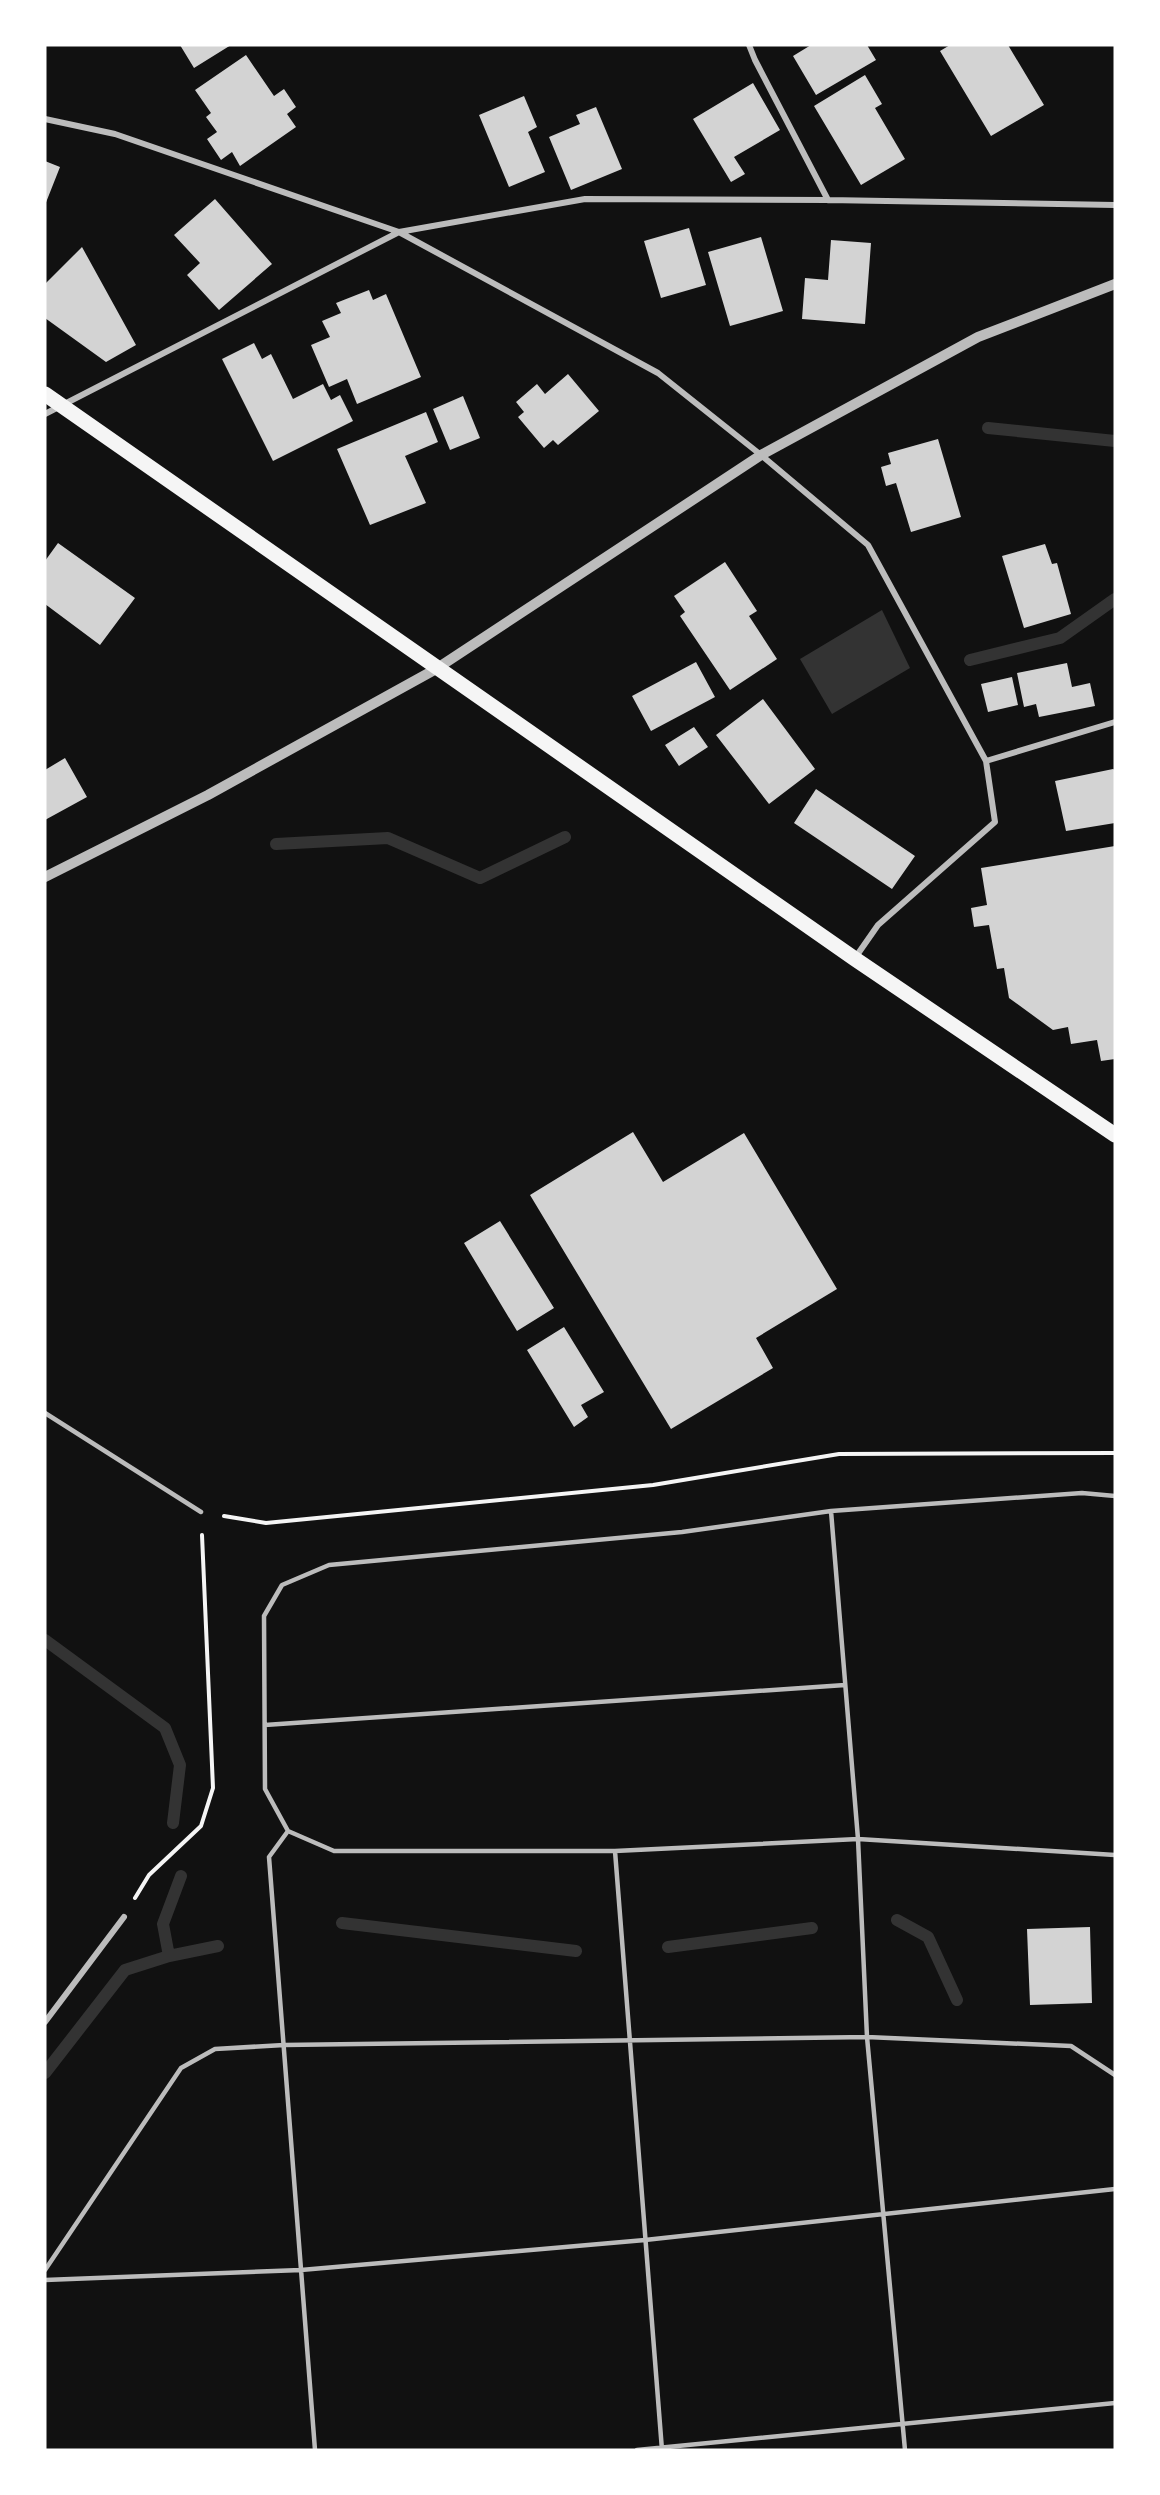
<svg xmlns="http://www.w3.org/2000/svg" width="1160" height="2495" font-family="'Source Sans 3',sans-serif">
  <style>
    .water { fill: #333 }
    .lines { fill: none; stroke-linecap: round; stroke-linejoin: round }
    .stream { stroke: #333; stroke-width: 12 }
    .building { fill: #d3d3d3 }
    .path { stroke: #f5f5f5; stroke-width: 4 }
    .service { stroke: #bcbcbc; stroke-width: 4.5 }
    .minor { stroke: #bcbcbc; stroke-width: 6 }
    .tertiary { stroke: #bcbcbc; stroke-width: 10 }
    .primary { stroke: #f5f5f5; stroke-width: 15 }
  </style>
  <rect width="100%" height="100%" fill="#111"/>
  <!-- water -->
  <path class="water" d="M882,610L910,668L832,714L800,659Z"/>
  <g class="lines">
    <!-- stream -->
    <path class="stream" d="M988,428L1115,441
      M970,660L1060,638L1115,599
      M276,844L388,838L480,878L565,837
      M45,1640L165,1728L180,1765L173,1823
      M897,1920L928,1937L957,2000
      M342,1923L576,1951
      M668,1947L812,1928
      M169,1956L163,1924L181,1876
      M45,2073L125,1970L169,1956L218,1946"/>
  </g>
  <!-- building -->
  <path class="building" d="M180,45H231L194,68Z
    M811,45H867L876,60L816,95L793,56Z
    M950,45H1008L1044,105L991,136L940,51Z
    M246,55L274,96L284,89L296,107L287,114L296,127L240,166L232,152L221,160L207,139L217,132L206,117L211,113L195,90Z
    M865,75L882,104L875,108L905,159L861,185L814,106Z
    M753,83L780,130L734,157L745,174L731,182L693,119Z
    M524,96L537,127L528,132L545,172L509,187L479,115Z
    M596,107L622,169L571,190L549,137L580,124L576,115Z
    M45,161L60,167L45,205Z
    M215,199L272,264L219,310L187,275L200,263L174,235Z
    M689,228L706,285L661,298L644,241Z
    M761,237L783,311L730,326L708,252Z
    M831,240L871,243L865,324L802,319L805,278L828,280Z
    M82,247L136,345L106,362L45,318V284Z
    M369,290L373,300L386,294L421,377L357,404L347,379L329,387L311,345L330,337L322,321L341,313L336,303Z
    M254,343L262,359L271,354L293,399L323,384L331,400L340,395L353,421L273,461L222,359Z
    M568,374L599,411L558,445L553,440L544,448L518,417L524,412L516,402L537,384L545,394Z
    M463,396L480,438L450,450L433,409Z
    M426,412L438,442L405,456L426,503L370,525L337,449Z
    M938,439L961,517L911,532L896,483L886,486L881,467L891,464L888,453Z
    M58,543L135,598L100,645L45,604V561Z
    M1045,544L1052,564L1057,563L1071,614L1024,628L1002,556Z
    M725,562L757,611L749,616L777,659L730,690L680,616L685,612L674,596Z
    M696,662L715,697L651,731L632,696Z
    M1067,663L1072,687L1090,683L1095,706L1039,717L1036,704L1024,707L1017,673Z
    M1012,677L1018,705L988,712L981,684Z
    M763,699L815,769L769,804L716,735Z
    M694,727L708,747L679,766L665,745Z
    M65,758L87,797L45,820V770Z
    M1113,769L1115,770V823L1066,831L1055,781Z
    M816,789L915,856L892,889L794,823Z
    M1115,846V1059L1101,1061L1097,1040L1071,1044L1068,1027L1053,1030L1009,998L1004,968L997,969L989,925L974,927L971,908L987,905L981,868Z
    M633,1132L663,1182L744,1133L837,1289L756,1338L773,1368L671,1429L530,1195Z
    M500,1221L554,1308L517,1331L464,1243Z
    M564,1327L604,1392L581,1405L588,1417L574,1427L527,1350Z
    M1090,1927L1092,2003L1030,2005L1027,1929Z"/>
  <g class="lines">
    <!-- path -->
    <path class="path" d="M224,1516L266,1523L653,1485L839,1454L1115,1453
      M135,1898L149,1875L201,1826L213,1788L202,1535"/>
    <!-- service -->
    <path class="service" d="M45,1413L201,1512
      M1115,1496L1082,1493L831,1511L682,1532L329,1565L282,1585L264,1616L265,1789L288,1831L334,1851H615L858,1839L1115,1855
      M831,1511L858,1839L867,2037L905,2450
      M265,1725L845,1685
      M288,1831L269,1857L315,2450
      M615,1851L662,2450
      M45,2270L181,2068L215,2049L284,2045L867,2037L1071,2046L1115,2075
      M45,2280L301,2270L645,2240L1115,2189
      M637,2450L1115,2403"/>
    <!-- minor -->
    <path class="minor" d="M749,45L755,60L828,200
      M45,119L115,134L399,232L658,373L761,455L868,545L986,761L1115,722
      M45,414L399,232L585,199L828,200L1115,205
      M855,958L878,925L995,822L986,761
      M45,2022L124,1917"/>
    <!-- tertiary -->
    <path class="tertiary" d="M45,877L208,795L436,669L761,455L978,337L1115,284"/>
    <!-- primary -->
    <path class="primary" d="M45,394L855,959L1115,1135"/>
  </g>
  <!-- border -->
  <rect width="1160" height="2495" fill="none" stroke="#ffffff" stroke-width="93"/>
</svg>
